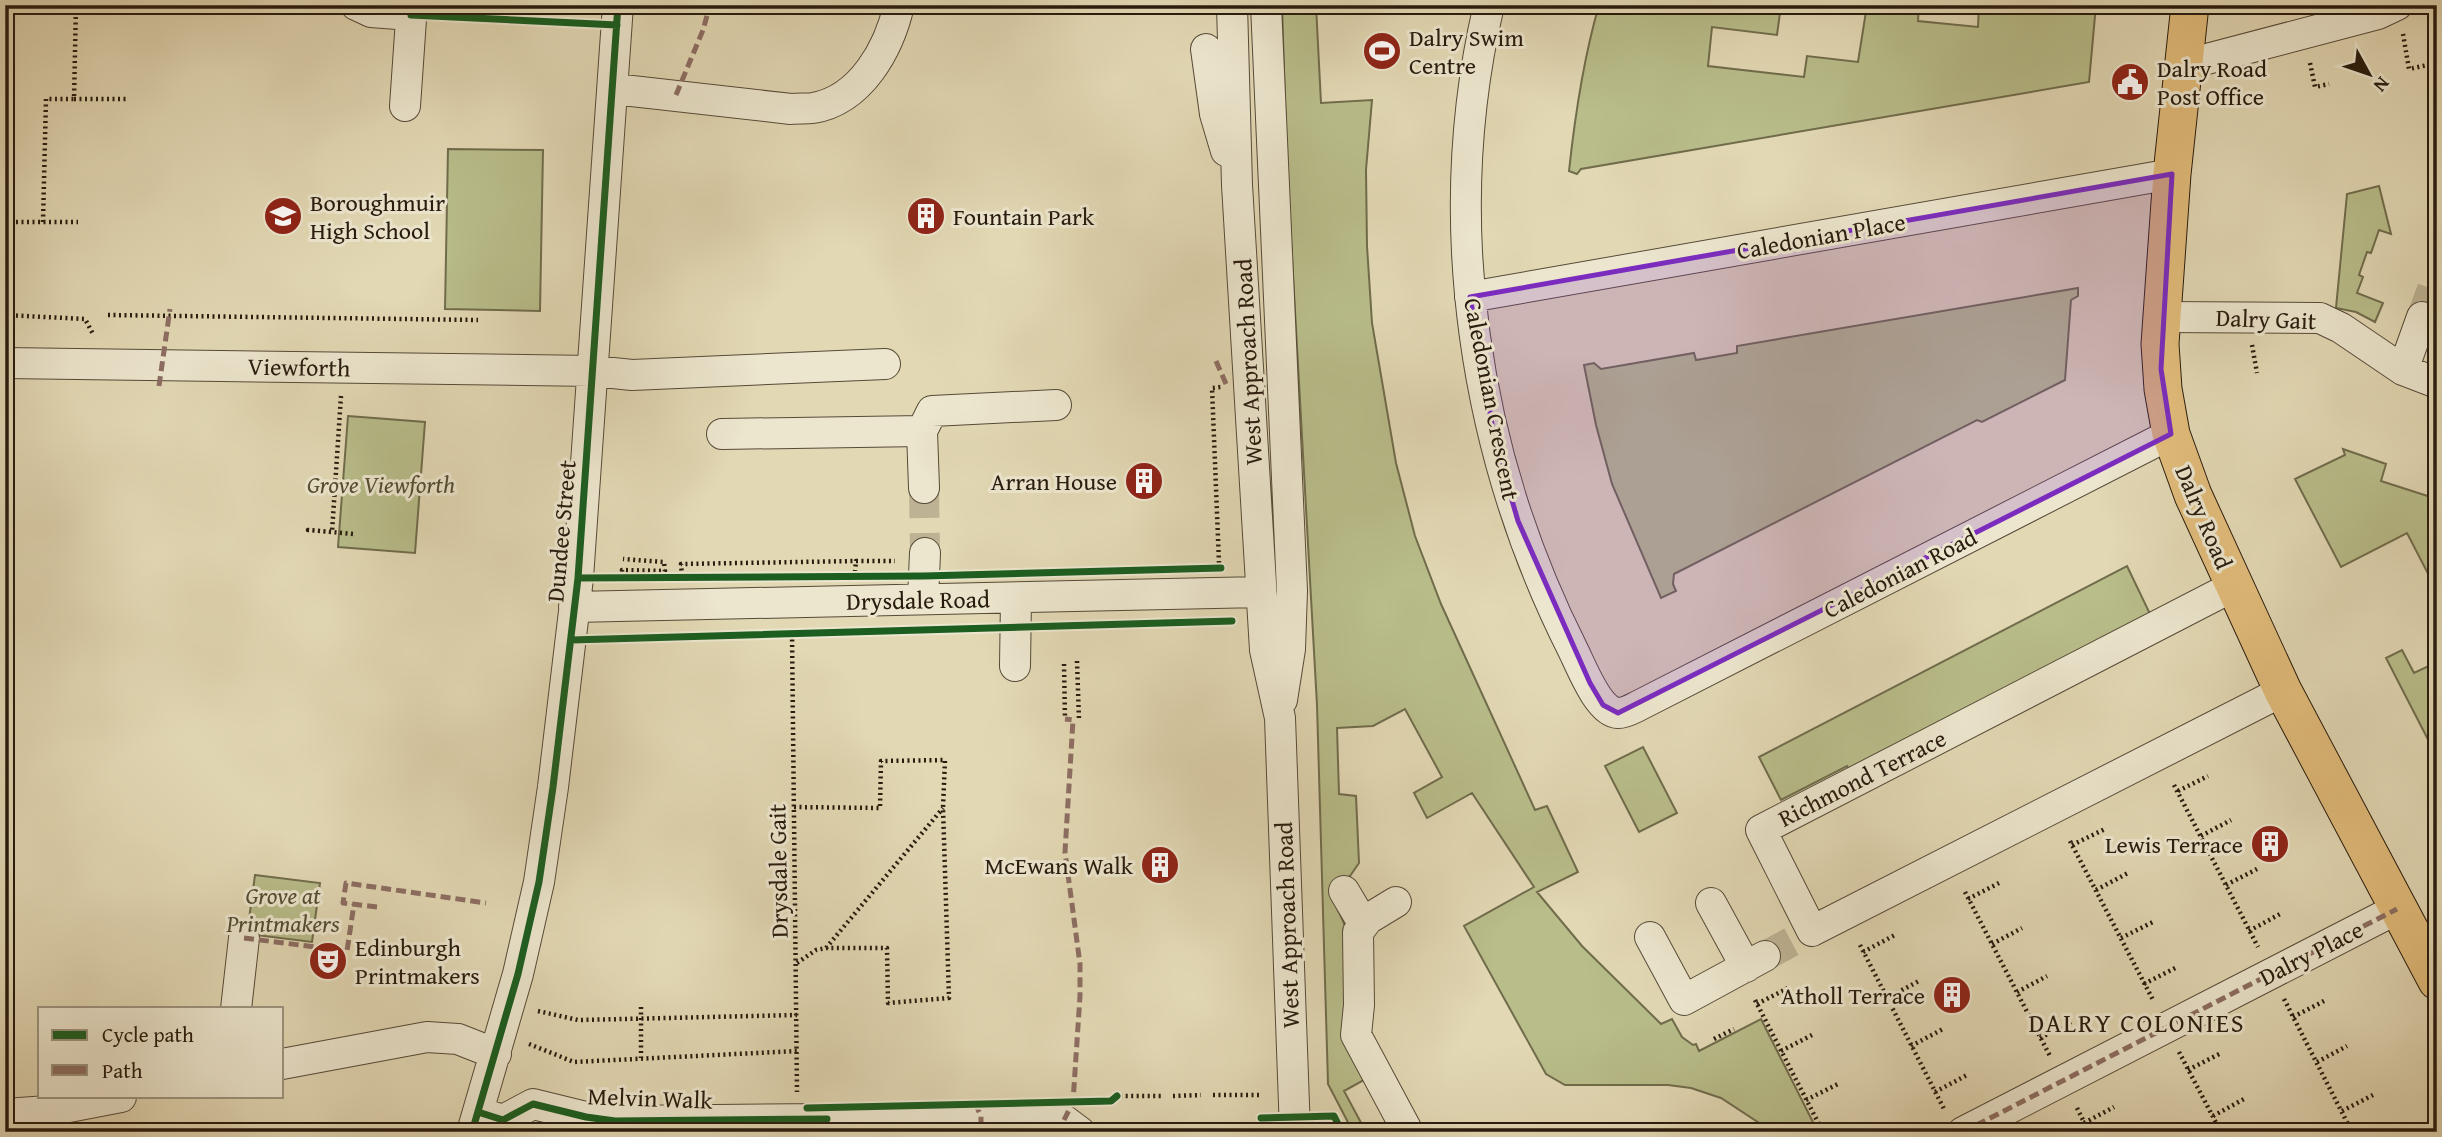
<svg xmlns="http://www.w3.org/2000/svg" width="2442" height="1137" font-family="'Gentium Book Plus',serif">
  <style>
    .green { fill: #b8bd8a; stroke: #706c4c; stroke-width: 2 }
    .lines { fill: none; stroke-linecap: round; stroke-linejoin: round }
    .minor-tunnel { stroke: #bdb293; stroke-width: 30; stroke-dasharray: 30 15; stroke-linecap: butt }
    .minor-casing { stroke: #564a38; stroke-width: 32 }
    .major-casing { stroke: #281b0e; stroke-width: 39 }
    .path { stroke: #281b0e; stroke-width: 4.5; stroke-dasharray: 2 3.5; stroke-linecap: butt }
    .minor { stroke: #ece6ce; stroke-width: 30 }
    .major { stroke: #e1bc7a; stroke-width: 37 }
    .quiet { stroke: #8d6e63; stroke-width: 5; stroke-dasharray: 10 5; stroke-linecap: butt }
    .cycleway-casing { stroke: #ece6ce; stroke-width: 11 }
    .cycleway { stroke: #1b5e20; stroke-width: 7 }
    .marked { fill: #7b2cbf; fill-opacity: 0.2; stroke: #7b2cbf; stroke-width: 5; stroke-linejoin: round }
    .labels { text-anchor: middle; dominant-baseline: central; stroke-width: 6; stroke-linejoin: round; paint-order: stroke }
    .poi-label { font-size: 24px; fill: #281b0e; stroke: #ece6ce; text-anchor: start }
    .street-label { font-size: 24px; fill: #281b0e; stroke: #ece6ce }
    .park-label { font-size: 24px; font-style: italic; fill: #534c33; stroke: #ece6ce }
    .neighbourhood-label { font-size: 26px; letter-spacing: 2px; fill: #281b0e; stroke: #ece6ce }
  </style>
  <rect width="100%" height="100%" fill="#e2d8b4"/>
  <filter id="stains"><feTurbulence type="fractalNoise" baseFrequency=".00286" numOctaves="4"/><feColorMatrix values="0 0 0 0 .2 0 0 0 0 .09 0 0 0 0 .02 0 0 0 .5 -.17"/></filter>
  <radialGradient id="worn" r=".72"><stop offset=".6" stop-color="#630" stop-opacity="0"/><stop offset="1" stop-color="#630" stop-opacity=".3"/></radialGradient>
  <!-- green -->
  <path class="green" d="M1282,5H1316L1321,103L1372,100L1366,170L1367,246L1372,323L1396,463L1415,536L1441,604L1535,810L1547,806L1578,872L1537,892L1582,946L1661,1024L1672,1019L1682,1037L1693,1045L1696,1044L1699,1051L1761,1019L1818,1132H1807L1795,1124L1788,1132H1773L1721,1098L1691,1088L1668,1085H1565L1546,1074L1464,926L1534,887L1472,793L1427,818L1414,793L1442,777L1405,709L1373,726L1337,728L1339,794L1356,796L1359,863L1350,876L1331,887C1332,905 1343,915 1347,933C1356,980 1358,1032 1364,1080L1344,1091L1366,1132H1353L1328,1084L1317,705L1287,168Z
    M1599,5H1781L1777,35L1712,27L1708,66L1804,77L1807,56L1858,62L1867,5H1919L1918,21L1978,27L1979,5H2096L2089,82L1581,169L1577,174L1569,171C1575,115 1583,60 1599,5Z
    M448,149L543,150L540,311L445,309Z
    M2379,186L2391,234L2379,230L2371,253L2367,252L2359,275L2363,277L2357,293L2383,303L2375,322L2356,312L2336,308L2347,194Z
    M2078,288V296L2071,300L2065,380L1982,422L1977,420L1674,574L1673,584L1676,591L1661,598L1612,484L1596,425L1584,365L1594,363L1601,369L1694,353L1696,360L1737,353V346Z
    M348,416L425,422L415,553L338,547Z
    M2343,449L2386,464L2381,481L2437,499V591L2407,533L2341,567L2295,479L2345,455Z
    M2127,566L2151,616L1850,771L1847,766L1781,800L1759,757Z
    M2402,650L2414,673L2437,662V757L2386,658Z
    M1643,747L1677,813L1639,832L1605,766Z
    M255,875L320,883L312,942L247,934Z"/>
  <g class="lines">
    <!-- minor-tunnel -->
    <path class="minor-tunnel" d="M2422,317L2437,275
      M924,488L925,553
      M1765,956L1806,934"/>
    <defs>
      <path id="minor" d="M356,5L371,12L411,15
        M1232,5L1237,185L1265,650L1280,718L1295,1132
        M1266,5L1292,591L1290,649L1282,700
        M1489,5C1438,221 1474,454 1573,650C1581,666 1599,713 1618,713C1625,713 1632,709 1638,706L2171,434
        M1206,49L1215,114L1226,151
        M2184,65L2378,14L2397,5
        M614,89L791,109C798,108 806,109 813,108C861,100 889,49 899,5
        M405,106L412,5
        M1470,297L2172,174
        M2162,317L2320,318L2341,328L2403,370L2437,383
        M5,363L594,371L632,375L885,364
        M2403,370L2422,317
        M722,434L922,431
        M924,488L922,431L932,411L1056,405
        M2234,586L1761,830L1812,931L2283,691
        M923,599L925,553
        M574,607L1261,592
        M1015,666L1016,598
        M1344,891L1363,923
        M1396,902L1368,919L1358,932L1359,1005L1356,1035L1408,1132
        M1711,903L1746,967
        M1650,937L1684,1000L1765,956
        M236,1009L244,938
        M282,1064L427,1037L458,1039L496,1054
        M478,1112L503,1120L533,1104L586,1117L615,1121L827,1119
        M5,1114L48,1111L121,1097
        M811,1128L827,1119L1042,1115L1064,1120L1080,1132
        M472,1132L518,974L539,882L553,787L578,578L618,5
        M1963,1132L2397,909"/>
      <path id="major" d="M2190,5L2172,174L2160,344L2163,389L2171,434L2193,495L2283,691L2437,981"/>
    </defs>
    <!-- minor casing -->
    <use href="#minor" class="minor-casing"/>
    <!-- major casing -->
    <use href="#major" class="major-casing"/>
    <!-- path -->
    <path class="path" d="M440,17L588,24
      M2403,34L2409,69L2437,63
      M2310,63L2315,87L2329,84
      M74,99H127
      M5,222H78
      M43,222L46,99H74L76,5
      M5,315L85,319L93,334
      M108,315L478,320
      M2252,345L2257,373
      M341,396L332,532L308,530L353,534
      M1219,563L1212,388L1221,387
      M855,572L856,561H895
      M682,576L681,564L856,561
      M622,577V570L665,571L664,562L623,559
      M792,634L797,1092
      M1077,661L1079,720
      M1064,664L1065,719
      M2174,785L2258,947
      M2178,791L2208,776
      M794,807L880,808L881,761L945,760L943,808L949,998L888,1003L887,948H826L816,950L797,963
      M2201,836L2231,820
      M2070,841L2153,1000
      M2072,845L2105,829
      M2226,885L2257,869
      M2096,890L2128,873
      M1965,892L2050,1056
      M1968,899L1999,883
      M2249,931L2280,914
      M2121,938L2153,922
      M1992,944L2022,928
      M1860,945L1944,1109
      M826,948L943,808
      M1863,952L1895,935
      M2144,984L2177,967
      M2017,992L2047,976
      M1887,998L1919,981
      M2284,999L2352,1132
      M1755,1000L1823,1132
      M1757,1004L1788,988
      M641,1007V1058
      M538,1011L578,1020L797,1015
      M2293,1017L2324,1001
      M2040,1038L2071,1022
      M1714,1039L1734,1029
      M529,1044L574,1062L797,1051
      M1911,1046L1943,1029
      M1781,1051L1812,1035
      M2179,1052L2221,1132
      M2317,1062L2347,1046
      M2188,1070L2221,1053
      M1935,1092L1967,1075
      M1213,1095H1261
      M1173,1096L1201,1095
      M1806,1100L1838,1084
      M1111,1101L1117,1096H1162
      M2077,1108L2089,1132
      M2342,1111L2373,1095
      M1334,1116V1132
      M2213,1116L2244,1099
      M2084,1123L2114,1107
      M1857,1132L1861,1129"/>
    <!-- minor -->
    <use href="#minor" class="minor"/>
    <!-- major -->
    <use href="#major" class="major"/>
    <!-- quiet -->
    <path class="quiet" d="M676,95L703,30L710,5
      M1216,361L1227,386
      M159,386L170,309
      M377,907L343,903L346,883L486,903
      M244,938L347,951L354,904
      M975,1103L981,1116V1132
      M1064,1120L1073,1102L1080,996V964L1065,852L1073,720L1065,719
      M1963,1132L2397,909"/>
    <defs>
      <path id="cycleway" d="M411,15L617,25
        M578,578L924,576L1221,568
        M571,640L1232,621
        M807,1108L1111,1101L1117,1096
        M478,1112L503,1120L533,1104L586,1117L615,1121L827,1119
        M1261,1118L1334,1116L1342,1132
        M472,1132L518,974L539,882L553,787L578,578L618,5"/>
    </defs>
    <!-- cycleway casing -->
    <use href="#cycleway" class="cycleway-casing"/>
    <!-- cycleway -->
    <use href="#cycleway" class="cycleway"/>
  </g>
  <!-- marked area -->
  <path class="marked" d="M2172,174L2161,369L2171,434L1618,713L1603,705L1590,683L1518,521L1495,442L1470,297Z"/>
  <!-- icons -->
  <defs>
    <symbol id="stadium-disc" viewBox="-11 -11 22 22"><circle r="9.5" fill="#8f2418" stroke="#ece6ce"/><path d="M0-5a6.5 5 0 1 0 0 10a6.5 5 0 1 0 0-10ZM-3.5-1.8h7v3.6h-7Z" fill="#fff"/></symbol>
    <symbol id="civic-disc" viewBox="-11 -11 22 22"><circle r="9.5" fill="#8f2418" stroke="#ece6ce"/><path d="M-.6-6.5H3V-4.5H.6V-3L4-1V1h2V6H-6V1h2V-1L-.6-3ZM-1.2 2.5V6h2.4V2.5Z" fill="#fff"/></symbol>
    <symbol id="school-disc" viewBox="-11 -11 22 22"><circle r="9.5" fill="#8f2418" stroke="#ece6ce"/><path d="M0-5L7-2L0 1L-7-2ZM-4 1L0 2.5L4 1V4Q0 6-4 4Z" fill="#fff"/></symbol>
    <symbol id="building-disc" viewBox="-11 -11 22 22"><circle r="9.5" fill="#8f2418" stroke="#ece6ce"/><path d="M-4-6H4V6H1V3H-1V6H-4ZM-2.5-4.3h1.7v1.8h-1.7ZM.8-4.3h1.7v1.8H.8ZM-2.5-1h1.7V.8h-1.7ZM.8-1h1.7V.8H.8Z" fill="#fff"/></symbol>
    <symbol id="theatre-disc" viewBox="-11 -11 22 22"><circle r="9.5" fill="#8f2418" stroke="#ece6ce"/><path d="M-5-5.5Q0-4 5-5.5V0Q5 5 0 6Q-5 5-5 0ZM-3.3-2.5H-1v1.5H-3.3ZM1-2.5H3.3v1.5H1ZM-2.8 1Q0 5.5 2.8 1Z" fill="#fff"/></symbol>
  </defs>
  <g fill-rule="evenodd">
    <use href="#stadium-disc" x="1360" y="29" width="44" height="44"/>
    <use href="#civic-disc" x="2108" y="60" width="44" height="44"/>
    <use href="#school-disc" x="261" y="194" width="44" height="44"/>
    <use href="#building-disc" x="904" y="194" width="44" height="44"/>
    <use href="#building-disc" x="1122" y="459" width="44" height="44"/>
    <use href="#building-disc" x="2248" y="822" width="44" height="44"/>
    <use href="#building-disc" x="1138" y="843" width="44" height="44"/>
    <use href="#theatre-disc" x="306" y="939" width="44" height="44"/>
    <use href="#building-disc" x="1930" y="973" width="44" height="44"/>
  </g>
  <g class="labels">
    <!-- poi labels -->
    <g class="poi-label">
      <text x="1409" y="37">Dalry Swim<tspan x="1409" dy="28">Centre</tspan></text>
      <text x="2157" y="68">Dalry Road<tspan x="2157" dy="28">Post Office</tspan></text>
      <text x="310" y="202">Boroughmuir<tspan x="310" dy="28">High School</tspan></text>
      <text x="953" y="216">Fountain Park</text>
      <text x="1117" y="481" text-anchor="end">Arran House</text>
      <text x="2243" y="844" text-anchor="end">Lewis Terrace</text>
      <text x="1133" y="865" text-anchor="end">McEwans Walk</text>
      <text x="355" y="947">Edinburgh<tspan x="355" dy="28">Printmakers</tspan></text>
      <text x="1925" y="995" text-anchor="end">Atholl Terrace</text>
    </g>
    <!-- street labels -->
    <g class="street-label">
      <text transform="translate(1821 236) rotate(-10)">Caledonian Place</text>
      <text transform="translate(2266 319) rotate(2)">Dalry Gait</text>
      <text transform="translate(1248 362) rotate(-93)">West Approach Road</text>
      <text transform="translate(299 367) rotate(1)">Viewforth</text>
      <text transform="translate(1492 399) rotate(79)">Caledonian Crescent</text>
      <text transform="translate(2204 517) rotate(67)">Dalry Road</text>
      <text transform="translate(561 531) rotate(-85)">Dundee Street</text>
      <text transform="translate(1900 573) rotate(-27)">Caledonian Road</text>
      <text transform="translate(918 600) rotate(-1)">Drysdale Road</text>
      <text transform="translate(1862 778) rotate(-27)">Richmond Terrace</text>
      <text transform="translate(778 871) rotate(-91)">Drysdale Gait</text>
      <text transform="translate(1287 925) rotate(-92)">West Approach Road</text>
      <text transform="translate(2311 953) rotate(-27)">Dalry Place</text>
      <text transform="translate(650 1098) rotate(2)">Melvin Walk</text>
    </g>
    <!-- park labels -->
    <g class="park-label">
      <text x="381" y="484">Grove Viewforth</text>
      <text x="283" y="895">Grove at<tspan x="283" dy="28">Printmakers</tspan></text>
    </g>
    <!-- neighbourhood labels -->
    <g class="neighbourhood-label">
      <text x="2137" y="1022">DALRY COLONIES</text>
    </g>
  </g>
  <!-- margin -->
  <rect width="2442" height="1137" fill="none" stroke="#e2d8b4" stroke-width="28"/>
  <rect x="7" y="7" width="2428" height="1123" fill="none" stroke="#281b0e" stroke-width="3.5"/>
  <rect x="14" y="14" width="2414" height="1109" fill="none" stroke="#281b0e" stroke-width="2"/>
  <!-- legend -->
  <rect x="38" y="1007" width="245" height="91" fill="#ece6ce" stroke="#9e9581" stroke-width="2"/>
  <rect x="52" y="1030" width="35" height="10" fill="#1b5e20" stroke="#9e9581" stroke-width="2"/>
  <text x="102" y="1042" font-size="21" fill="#281b0e">Cycle path</text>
  <rect x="52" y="1065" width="35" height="10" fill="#8d6e63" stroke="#9e9581" stroke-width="2"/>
  <text x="102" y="1078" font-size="21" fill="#281b0e">Path</text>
  <!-- north arrow -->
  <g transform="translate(2369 74) rotate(130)" stroke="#ece6ce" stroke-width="5" paint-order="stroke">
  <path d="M0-5L12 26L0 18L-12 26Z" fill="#281b0e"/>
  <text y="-10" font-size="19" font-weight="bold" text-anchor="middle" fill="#281b0e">N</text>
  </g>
  <rect width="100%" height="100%" filter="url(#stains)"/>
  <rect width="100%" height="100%" fill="url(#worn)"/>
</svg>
